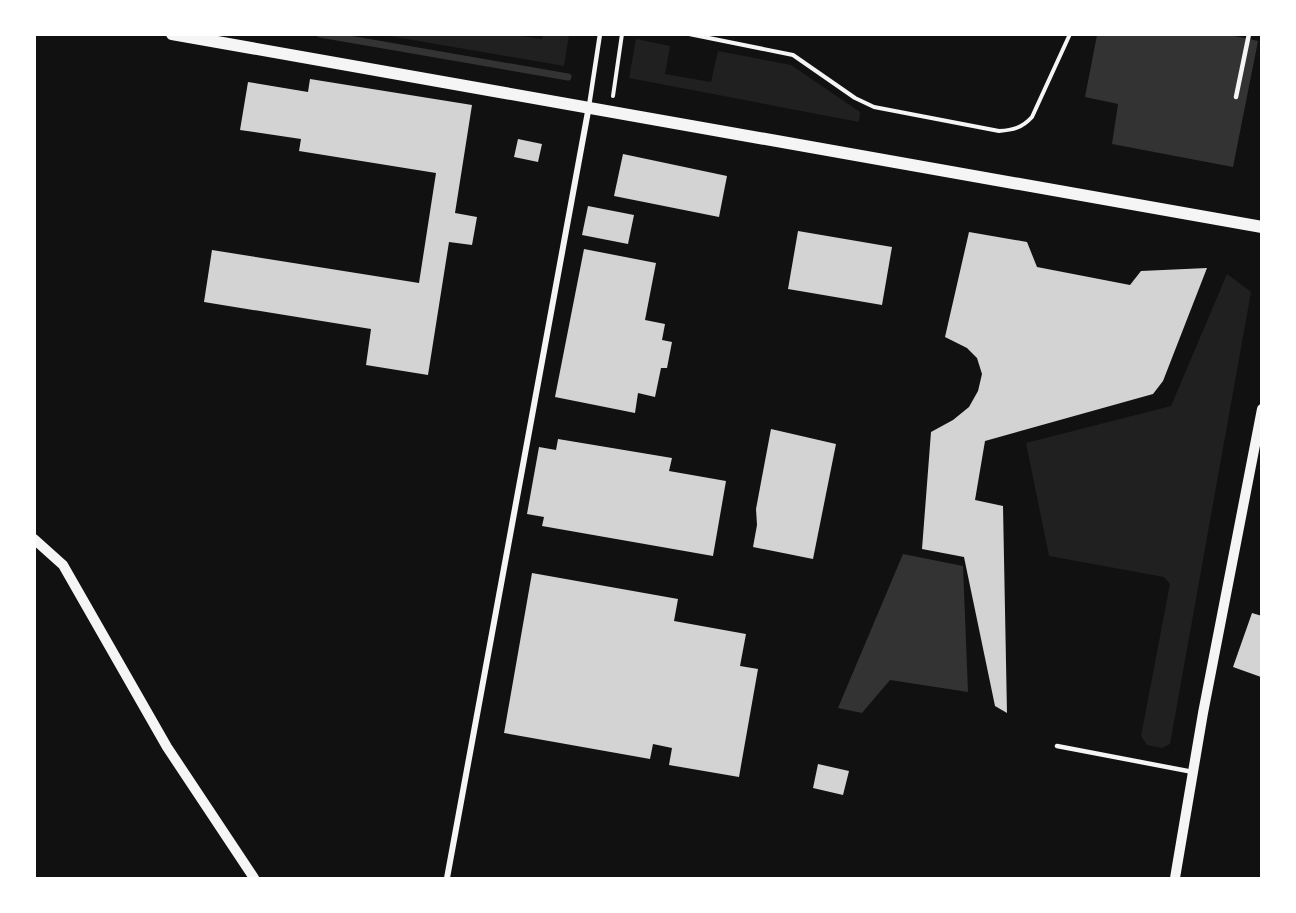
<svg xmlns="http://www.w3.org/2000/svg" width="1296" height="913" font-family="'Titillium Web',sans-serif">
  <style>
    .green { fill: #202020 }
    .water { fill: #333 }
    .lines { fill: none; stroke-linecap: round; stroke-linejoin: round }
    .stream { stroke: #333; stroke-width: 7 }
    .building { fill: #d3d3d3 }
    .path { stroke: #f5f5f5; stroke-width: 4 }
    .service { stroke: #f5f5f5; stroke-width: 4.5 }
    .minor { stroke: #f5f5f5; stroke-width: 6 }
    .tertiary { stroke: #f5f5f5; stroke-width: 10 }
    .secondary { stroke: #f5f5f5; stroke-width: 12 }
  </style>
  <rect width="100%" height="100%" fill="#111"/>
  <!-- green -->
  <path class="green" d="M514,35L542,39L543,35H569L564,66L384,35Z
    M636,39L670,46L665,74L711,82L718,51L791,65L860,112L859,122L629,78Z
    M1227,274L1251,292L1170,744L1162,748L1147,745L1141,736L1170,584L1164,577L1049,556L1026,443L1171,406Z"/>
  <!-- water -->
  <path class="water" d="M1225,34L1258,41L1233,167L1112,144L1118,104L1085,97L1097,35Z
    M903,554L963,566L968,692L890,680L862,713L838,708Z"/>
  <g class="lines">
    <!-- stream -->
    <path class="stream" d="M320,34L568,77"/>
  </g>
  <!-- building -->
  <path class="building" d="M310,79L472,105L455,213L477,217L472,245L449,242L428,375L366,365L371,329L204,302L212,250L419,283L436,173L299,151L301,139L240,130L248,82L308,92Z
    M518,139L542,144L538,162L514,157Z
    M623,154L727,176L719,217L614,196Z
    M588,206L634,215L628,244L582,235Z
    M798,231L892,247L882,305L788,289Z
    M969,232L1027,242L1037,267L1130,285L1141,271L1207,268L1163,381L1153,394L985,441L975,500L1003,506L1007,713L995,706L964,557L922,549L931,432L953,420L969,407L978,391L982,374L977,358L967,348L945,337Z
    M584,249L656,263L645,320L665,324L662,340L672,342L667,368H661L655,397L638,393L635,413L555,397Z
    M771,429L836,444L813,559L753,547L757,525L756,509Z
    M558,439L672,458L669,471L726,481L713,556L542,526L544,517L527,514L539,447L556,450Z
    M532,573L678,599L674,621L746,634L740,666L758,669L739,777L669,765L672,748L653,744L650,759L504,733Z
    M1252,613L1262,616L1261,677L1233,667Z
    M818,764L849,771L843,795L813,788Z"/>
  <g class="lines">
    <!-- path -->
    <path class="path" d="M689,34L793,55L855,98L874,107L999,131C1013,130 1022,128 1032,117L1070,34
      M613,96L622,34"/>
    <!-- service -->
    <path class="service" d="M1236,97L1249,34
      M589,106L600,34
      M1057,746L1193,772"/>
    <!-- minor -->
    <path class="minor" d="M447,878L589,106"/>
    <!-- tertiary -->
    <path class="tertiary" d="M34,539L63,565L167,747L254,878
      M1175,878L1203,713L1262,409"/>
    <!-- secondary -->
    <path class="secondary" d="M172,34L1262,227"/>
  </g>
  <!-- border -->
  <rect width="1296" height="913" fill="none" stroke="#ffffff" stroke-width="72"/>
</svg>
